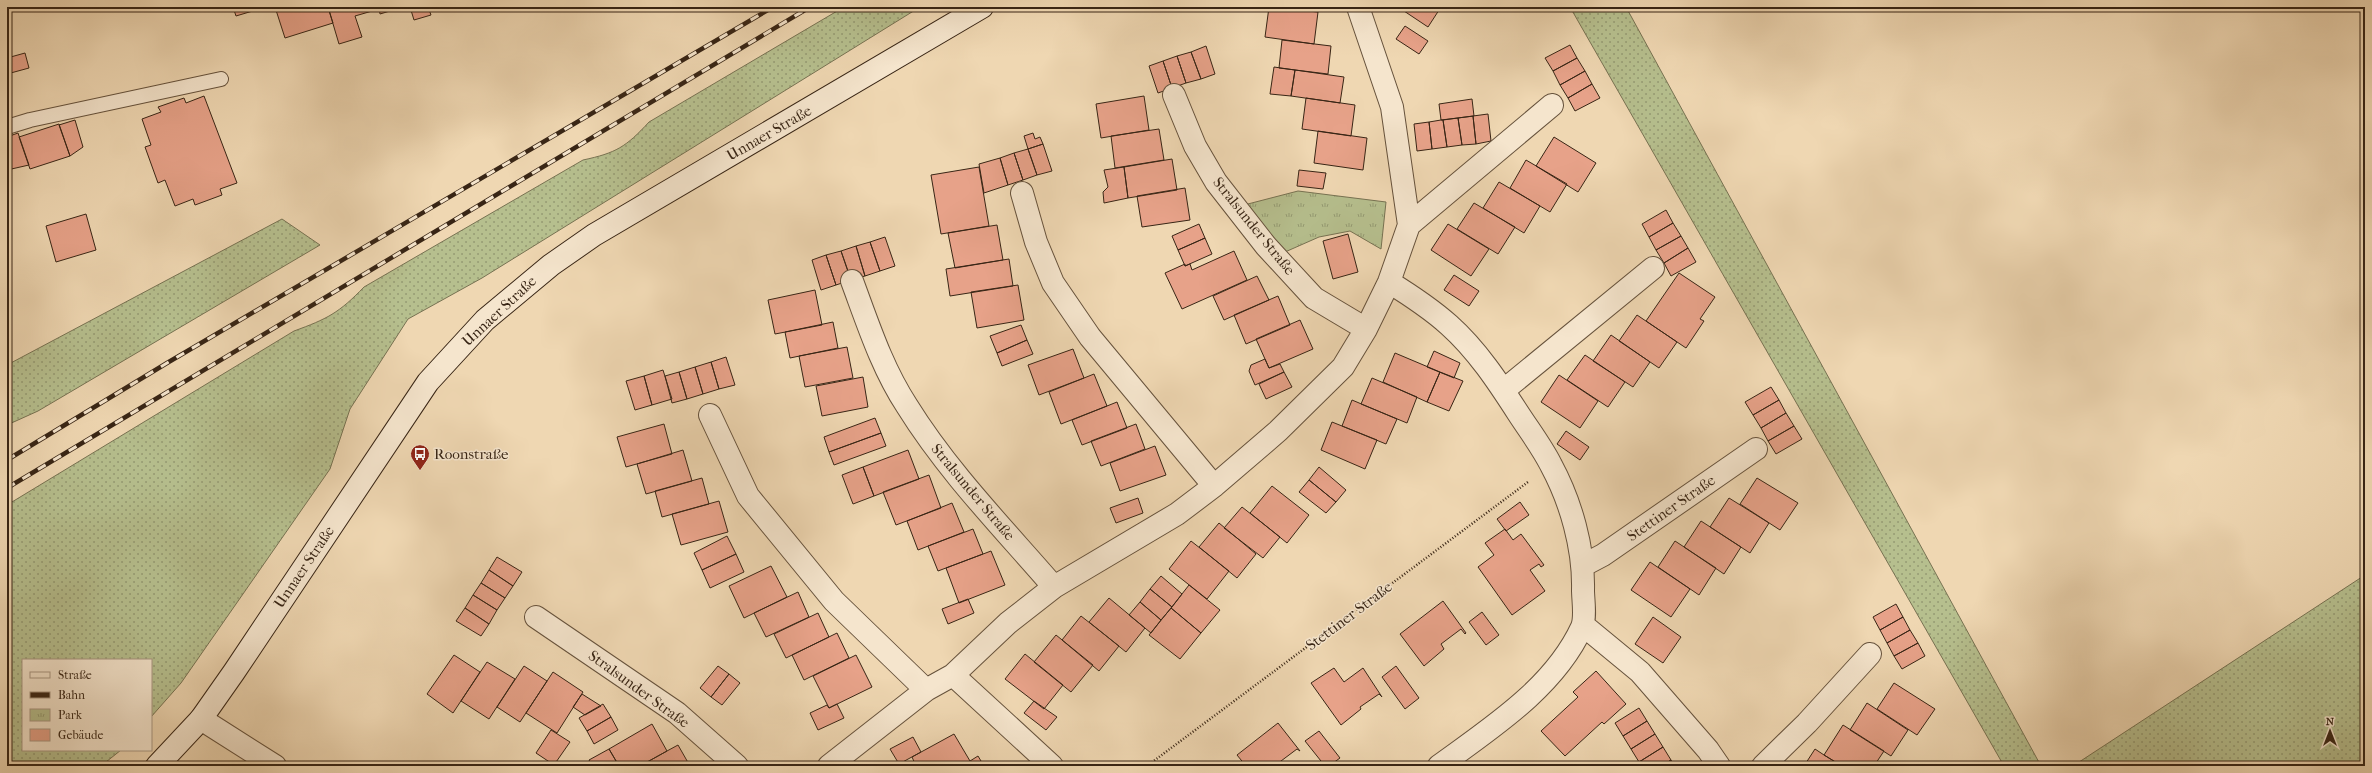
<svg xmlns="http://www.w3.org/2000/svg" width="2372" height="773" font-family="'IM FELL French Canon',serif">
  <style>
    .grass { fill: url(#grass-dots); stroke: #777252 }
    .park { fill: url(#park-tufts); stroke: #777252 }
    .building { fill: #e7a289; stroke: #382515 }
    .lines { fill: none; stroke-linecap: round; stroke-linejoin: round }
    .lane-casing { stroke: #66523c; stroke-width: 16 }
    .street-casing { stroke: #66523c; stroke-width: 24 }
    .secondary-casing { stroke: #382515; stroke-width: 24 }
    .path { stroke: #382515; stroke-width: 2.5; stroke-dasharray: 1 2; stroke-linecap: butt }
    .lane { stroke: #f5e5cd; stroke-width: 14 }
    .street { stroke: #f5e5cd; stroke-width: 22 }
    .secondary { stroke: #f5e5cd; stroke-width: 22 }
    .rail-casing { stroke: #382515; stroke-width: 4.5 }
    .rail { stroke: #f5e5cd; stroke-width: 3; stroke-dasharray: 9; stroke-linecap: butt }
    .labels { text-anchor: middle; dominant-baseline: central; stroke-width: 3; stroke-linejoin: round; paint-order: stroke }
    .street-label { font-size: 15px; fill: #382515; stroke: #f5e5cd }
    .poi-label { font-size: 15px; fill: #382515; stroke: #f5e5cd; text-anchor: start }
  </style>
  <defs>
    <pattern id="grass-dots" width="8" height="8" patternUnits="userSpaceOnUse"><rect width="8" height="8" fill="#b6bf8e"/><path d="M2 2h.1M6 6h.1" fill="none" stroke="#959b73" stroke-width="1.8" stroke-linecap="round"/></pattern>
    <pattern id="park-tufts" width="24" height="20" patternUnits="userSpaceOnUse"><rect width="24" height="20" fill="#b6bf8e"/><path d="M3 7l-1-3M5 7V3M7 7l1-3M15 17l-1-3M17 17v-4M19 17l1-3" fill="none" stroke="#959b73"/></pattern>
  </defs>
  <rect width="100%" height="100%" fill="#efd7b2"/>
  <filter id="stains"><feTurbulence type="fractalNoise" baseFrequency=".005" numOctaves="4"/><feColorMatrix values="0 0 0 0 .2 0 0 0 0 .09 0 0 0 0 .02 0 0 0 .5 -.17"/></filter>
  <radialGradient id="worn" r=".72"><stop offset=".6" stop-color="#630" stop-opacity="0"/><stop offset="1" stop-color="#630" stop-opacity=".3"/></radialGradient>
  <!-- grass -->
  <path class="grass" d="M844,7H920L482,278L408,319L350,409L330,469L181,683L151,717V660H23V750H121L101,766H7V505L294,331C327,319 339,313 364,287L583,160C616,153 626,147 649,122Z
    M1570,7H1626L2041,766H2004Z
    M282,219L320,245L38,411L7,425V365Z
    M2365,575V766H2073Z"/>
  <!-- park -->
  <path class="park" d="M1298,191L1386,202L1381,249L1350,231L1319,237L1285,252L1244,205Z"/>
  <!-- building -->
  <path class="building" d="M233,7H266L236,16Z
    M275,7H328L333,23L285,38Z
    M328,7H379V9L355,16L362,37L339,44Z
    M379,7H403L380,14Z
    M410,7H428L431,15L414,20Z
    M1269,7L1318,12L1314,44L1265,37Z
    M1276,7H1292L1291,9Z
    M1398,7H1441L1428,27Z
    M1405,26L1428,41L1419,54L1396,39Z
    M1282,40L1331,46L1328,74L1279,68Z
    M1570,45L1577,58L1553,71L1545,58Z
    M1206,46L1215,74L1201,79L1191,52Z
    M1191,52L1201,79L1186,83L1177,56Z
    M25,53L29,68L7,74V58Z
    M1177,56L1186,83L1172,88L1163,61Z
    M1577,58L1585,71L1560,85L1553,71Z
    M1163,61L1172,88L1158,93L1149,66Z
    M1274,67L1295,70L1291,96L1270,94Z
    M1295,70L1344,77L1340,103L1291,96Z
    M1585,71L1592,84L1568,98L1560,85Z
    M1592,84L1600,98L1575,111L1568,98Z
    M204,96L237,183L220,189L222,195L195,205L193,199L175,206L165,180L158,183L145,147L151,145L142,119L161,112L158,107L184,98L186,103Z
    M1144,96L1149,130L1101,138L1096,104Z
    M1306,98L1355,105L1351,136L1302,129Z
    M1472,99L1474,116L1441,120L1439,104Z
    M1488,114L1491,141L1476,144L1473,116Z
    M1473,116L1476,144L1462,145L1458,118Z
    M1458,118L1462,145L1447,147L1443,120Z
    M75,120L83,147L70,156L59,125Z
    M1441,120H1443L1447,147L1432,149L1429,122Z
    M1429,122L1432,149L1417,151L1414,124Z
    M59,124L70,156L30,169L19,137Z
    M1159,129L1164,160L1115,168L1111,136Z
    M1318,131L1367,138L1363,170L1314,163Z
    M18,133L29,165L7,170V137Z
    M1033,133L1035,139L1040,137L1043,144L1028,149L1024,136Z
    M1554,137L1596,163L1578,192L1536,166Z
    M1043,144L1052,171L1037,175L1028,149Z
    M1028,149L1037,175L1023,180L1014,153Z
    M1014,153L1023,180L1008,185L1000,158Z
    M1000,158L1008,185L984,193L979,164Z
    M1172,159L1177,190L1128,198L1124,167Z
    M1526,160L1567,184L1550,212L1510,188Z
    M979,167L989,226L941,234L931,175Z
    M1124,167L1128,198L1104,203L1103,192L1108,187L1104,170Z
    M1299,170L1326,173L1323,189L1297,186Z
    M1499,182L1540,206L1524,233L1483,208Z
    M1185,188L1190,220L1142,227L1137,196Z
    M1474,203L1515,227L1498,254L1457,229Z
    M1666,210L1673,223L1649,237L1642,224Z
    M86,214L96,250L56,262L46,226Z
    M1673,223L1681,236L1656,250L1649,237Z
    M1199,224L1205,238L1178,250L1172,236Z
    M1448,224L1489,249L1471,276L1431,250Z
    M997,225L1003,260L955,268L948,233Z
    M1348,234L1358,272L1333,279L1323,241Z
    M1681,236L1688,248L1664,263L1656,250Z
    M885,237L895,266L880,271L870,242Z
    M1205,238L1212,254L1185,266L1178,250Z
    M870,242L880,271L865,276L856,246Z
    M856,246L865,276L851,280L841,251Z
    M1688,248L1696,262L1671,276L1664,263Z
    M841,251L851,280L836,285L826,255Z
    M1234,251L1247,280L1182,309L1165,273L1185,264V266L1190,264L1192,270Z
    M826,255L836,285L821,290L812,260Z
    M1009,259L1013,286L950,296L946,269Z
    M1679,273L1715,297L1700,319L1704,321L1686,348L1646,321Z
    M1454,275L1479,291L1469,306L1444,290Z
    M1257,276L1269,300L1224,320L1213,296Z
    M1018,285L1024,320L977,328L971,292Z
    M815,290L822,325L775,334L768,300Z
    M1278,296L1290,325L1246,344L1234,315Z
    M1637,315L1677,342L1659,368L1619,341Z
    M1300,320L1313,349L1269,368L1256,339Z
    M833,322L838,348L790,358L785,332Z
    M1021,325L1027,340L997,353L990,336Z
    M1611,335L1650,362L1633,387L1593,361Z
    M1027,340L1033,354L1002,366L997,353Z
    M847,347L853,378L805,387L799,356Z
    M1073,349L1084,378L1039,395L1028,365Z
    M1434,351L1460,363L1454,378L1427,367Z
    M1395,353L1440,372L1427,402L1383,382Z
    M1585,355L1625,382L1608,407L1567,380Z
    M726,357L735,385L719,389L711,362Z
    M1265,359L1269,368L1280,364L1284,372L1255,385L1249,371L1251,365Z
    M711,362L719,389L703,394L695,367Z
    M695,367L703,394L687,399L679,372Z
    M663,370L672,399L652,405L644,376Z
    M679,372L687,399L672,403L665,376Z
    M1284,372L1292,387L1266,399L1259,384Z
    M1440,372L1463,381L1449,411L1427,402Z
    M1094,374L1107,406L1061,424L1049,392Z
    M1559,375L1598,401L1580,428L1541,402Z
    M644,376L652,405L635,410L626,381Z
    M863,377L868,407L822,416L816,386Z
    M1372,378L1417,397L1407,423L1361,404Z
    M1771,387L1779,400L1753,415L1745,402Z
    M1352,400L1397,419L1386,444L1342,426Z
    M1779,400L1786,413L1761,428L1753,415Z
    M1117,402L1127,428L1082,445L1072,420Z
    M1786,413L1794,426L1768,441L1761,428Z
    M875,418L881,433L829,452L824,437Z
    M1332,422L1377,440L1365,469L1321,450Z
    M664,424L672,454L626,467L617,437Z
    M1136,424L1145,449L1101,466L1091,441Z
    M1794,426L1802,439L1776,454L1768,441Z
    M1566,431L1589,447L1580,460L1557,444Z
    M881,433L886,446L834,465L829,452Z
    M1155,446L1166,475L1120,491L1110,463Z
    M683,450L692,481L646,494L637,464Z
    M908,450L919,479L874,496L863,467Z
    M863,467L874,496L853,504L842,475Z
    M1319,467L1346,490L1336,502L1309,480Z
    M929,475L941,508L896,525L883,492Z
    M702,478L709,504L662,517L655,491Z
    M1757,478L1798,503L1780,530L1740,504Z
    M1309,480L1336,502L1326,513L1299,492Z
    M1272,486L1309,515L1287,543L1250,513Z
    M1138,498L1143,513L1116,523L1110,508Z
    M1729,498L1769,523L1750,553L1710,527Z
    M719,501L728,532L681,545L672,514Z
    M1520,502L1529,515L1506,531L1497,519Z
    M952,503L964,532L918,550L907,521Z
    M1242,507L1280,537L1263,558L1224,528Z
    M1701,521L1741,547L1724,574L1684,547Z
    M1219,523L1256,554L1237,578L1199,547Z
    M973,529L983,554L938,571L928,546Z
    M1505,529L1513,540L1521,534L1544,565L1541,567L1539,564L1530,570L1545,591L1512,615L1478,567L1494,555L1485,543Z
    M727,536L736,554L702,570L694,553Z
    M1191,541L1229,571L1207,599L1169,569Z
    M1675,541L1716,568L1699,595L1658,567Z
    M991,551L1005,585L959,603L946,568Z
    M736,554L744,572L710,588L702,570Z
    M497,557L522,572L513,586L489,570Z
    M1650,562L1690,589L1671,617L1631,590Z
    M771,566L787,597L744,618L729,586Z
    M489,570L513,586L505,598L481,583Z
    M1161,576L1182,594L1172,607L1150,589Z
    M481,583L505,598L497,610L473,595Z
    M1189,585L1220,610L1201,633L1171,608Z
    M1150,589L1172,607L1161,620L1140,602Z
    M798,592L809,617L766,637L754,613Z
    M473,595L497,610L489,624L465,608Z
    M1109,598L1145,628L1126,652L1089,622Z
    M968,599L974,613L948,624L942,609Z
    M1443,601L1466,633L1465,634L1461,629L1441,644L1444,649L1424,666L1400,634Z
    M1140,602L1161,620L1151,633L1129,615Z
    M1896,604L1903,617L1880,630L1873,617Z
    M465,608L489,624L481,636L456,621Z
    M1171,608L1201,633L1180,659L1149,635Z
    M1482,612L1499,635L1486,645L1469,622Z
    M818,613L829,637L786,658L774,634Z
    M1081,616L1119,646L1099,671L1062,640Z
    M1653,617L1681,637L1663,663L1635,644Z
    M1903,617L1910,630L1887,643L1880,630Z
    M1910,630L1918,643L1894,656L1887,643Z
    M837,633L849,658L804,680L792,655Z
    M1056,635L1093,665L1071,692L1034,662Z
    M1918,643L1925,656L1902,669L1894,656Z
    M1025,654L1063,685L1044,709L1005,679Z
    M454,655L480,672L453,713L427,694Z
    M856,655L872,687L829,708L813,676Z
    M487,662L515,679L489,719L461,701Z
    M524,666L547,681L520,722L497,707Z
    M718,666L729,674L711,697L700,688Z
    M1396,666L1419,698L1405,709L1382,677Z
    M1334,668L1344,682L1363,668L1382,697L1379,694L1360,707L1361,709L1341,725L1311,683Z
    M1596,671L1626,704L1604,724L1602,722L1565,756L1541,731L1578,697L1573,692Z
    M553,672L583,692L557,733L526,713Z
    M729,674L740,683L722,705L711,697Z
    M1894,683L1935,709L1917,735L1877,709Z
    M582,694L601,706L585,715L573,707Z
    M1034,701L1057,717L1046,730L1024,713Z
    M1867,703L1908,730L1891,756L1850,730Z
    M603,704L611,717L587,731L579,718Z
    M837,704L844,718L818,730L810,713L827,705L829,708Z
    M1639,708L1647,721L1623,736L1615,723Z
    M611,717L618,730L594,744L587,731Z
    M1647,721L1655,734L1631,749L1623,736Z
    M1278,723L1300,751L1297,749L1277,764L1278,766H1246L1237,755Z
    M652,724L667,751L640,766H619L609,749Z
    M1843,725L1884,751L1874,766H1842L1824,755Z
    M551,730L570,742L554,765L536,753Z
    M1319,731L1340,758L1329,766H1325L1305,741Z
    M954,734L970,761L960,766H916L912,757Z
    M1655,734L1663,747L1639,762L1631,749Z
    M913,737L921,752L899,764L890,749Z
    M678,745L690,766H640L667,751Z
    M1663,747L1671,760L1661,766H1642L1639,762Z
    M609,749L619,766H592L589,760Z
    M1815,749L1824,755L1842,766H1804Z
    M978,756L984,766H960L970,761Z
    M1671,760L1675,766H1661Z"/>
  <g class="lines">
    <defs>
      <path id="lane" d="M7,127L30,120L221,79"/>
      <path id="street" d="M1174,95L1195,146L1216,182L1266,246L1314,298L1366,329
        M1022,193L1036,242L1053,283L1090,337L1214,486
        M1409,225L1552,105
        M852,281C868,324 882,368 907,406C948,472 1003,528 1054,587
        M1389,282C1410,295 1430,308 1449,325C1477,350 1498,382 1518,413C1529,430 1542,447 1551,465C1571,502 1584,548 1583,590C1583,600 1586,617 1582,627C1554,688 1491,728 1439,766
        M1504,390L1653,268
        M710,415L748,496L834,601L926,690
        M1584,565L1603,555L1756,449
        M536,617L677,713L737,766
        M1583,625L1640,672L1708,750L1719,766
        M953,675L1052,766
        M201,719L275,766
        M829,766L926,690L953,675L1008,623L1054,587L1177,514L1214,486L1278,431L1343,367L1366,329L1389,282L1409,225L1392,107L1358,7
        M1763,766L1807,723L1870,654"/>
      <path id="secondary" d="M157,766L201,719L234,672L428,382L485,320L551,265L594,235L982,7"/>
    </defs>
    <!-- lane casing -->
    <use href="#lane" class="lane-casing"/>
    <!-- street casing -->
    <use href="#street" class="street-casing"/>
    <!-- secondary casing -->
    <use href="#secondary" class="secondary-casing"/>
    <!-- path -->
    <path class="path" d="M1147,766L1528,482"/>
    <!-- lane -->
    <use href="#lane" class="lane"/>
    <!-- street -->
    <use href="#street" class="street"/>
    <!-- secondary -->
    <use href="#secondary" class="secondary"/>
    <defs>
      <path id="rail" d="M7,460L167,363L773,7
        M7,488L810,7"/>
    </defs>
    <!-- rail casing -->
    <use href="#rail" class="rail-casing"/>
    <!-- rail -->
    <use href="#rail" class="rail"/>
  </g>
  <!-- icons -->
  <defs>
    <symbol id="bus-pin" viewBox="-11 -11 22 30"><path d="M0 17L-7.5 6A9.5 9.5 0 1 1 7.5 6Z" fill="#8f2418" stroke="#f5e5cd"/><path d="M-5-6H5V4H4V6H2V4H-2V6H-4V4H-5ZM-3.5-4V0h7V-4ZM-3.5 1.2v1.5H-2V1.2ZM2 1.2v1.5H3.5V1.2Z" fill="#fff"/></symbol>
  </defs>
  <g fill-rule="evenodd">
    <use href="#bus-pin" x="409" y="443" width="22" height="30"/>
  </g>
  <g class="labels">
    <!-- street labels -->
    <g class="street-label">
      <text transform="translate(769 133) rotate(-30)">Unnaer Straße</text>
      <text transform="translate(1254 226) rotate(51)">Stralsunder Straße</text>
      <text transform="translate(499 311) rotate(-43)">Unnaer Straße</text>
      <text transform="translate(973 492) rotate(50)">Stralsunder Straße</text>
      <text transform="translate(1671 508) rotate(-35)">Stettiner Straße</text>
      <text transform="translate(304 567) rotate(-56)">Unnaer Straße</text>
      <text transform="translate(1349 616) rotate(-37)">Stettiner Straße</text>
      <text transform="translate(639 689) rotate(36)">Stralsunder Straße</text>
    </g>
    <!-- poi labels -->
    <g class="poi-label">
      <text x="434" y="454">Roonstraße</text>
    </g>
  </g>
  <!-- margin -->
  <rect width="2372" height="773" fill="none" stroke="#efd7b2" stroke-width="24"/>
  <rect x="8" y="8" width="2356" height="757" fill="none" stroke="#382515" stroke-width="2"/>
  <rect x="12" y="12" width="2348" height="749" fill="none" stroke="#382515"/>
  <!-- legend -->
  <rect x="22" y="659" width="130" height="92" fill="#f5e5cd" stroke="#a99883"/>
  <rect x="30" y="672" width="20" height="6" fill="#f5e5cd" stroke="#a99883"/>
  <text x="58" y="679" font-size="12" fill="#382515">Straße</text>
  <rect x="30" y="692" width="20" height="6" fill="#382515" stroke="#a99883"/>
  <text x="58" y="699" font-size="12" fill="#382515">Bahn</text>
  <rect x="30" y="709" width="20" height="12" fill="url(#park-tufts)" stroke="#a99883"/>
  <text x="58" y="719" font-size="12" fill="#382515">Park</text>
  <rect x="30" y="729" width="20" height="12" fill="#e7a289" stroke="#a99883"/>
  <text x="58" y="739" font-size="12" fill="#382515">Gebäude</text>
  <!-- north arrow -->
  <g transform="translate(2330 731)" stroke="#f5e5cd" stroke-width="3" paint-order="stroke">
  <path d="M0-3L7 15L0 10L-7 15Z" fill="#382515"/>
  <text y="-6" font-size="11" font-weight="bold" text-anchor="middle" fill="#382515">N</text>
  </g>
  <rect width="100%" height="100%" filter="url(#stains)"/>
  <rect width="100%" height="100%" fill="url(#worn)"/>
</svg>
